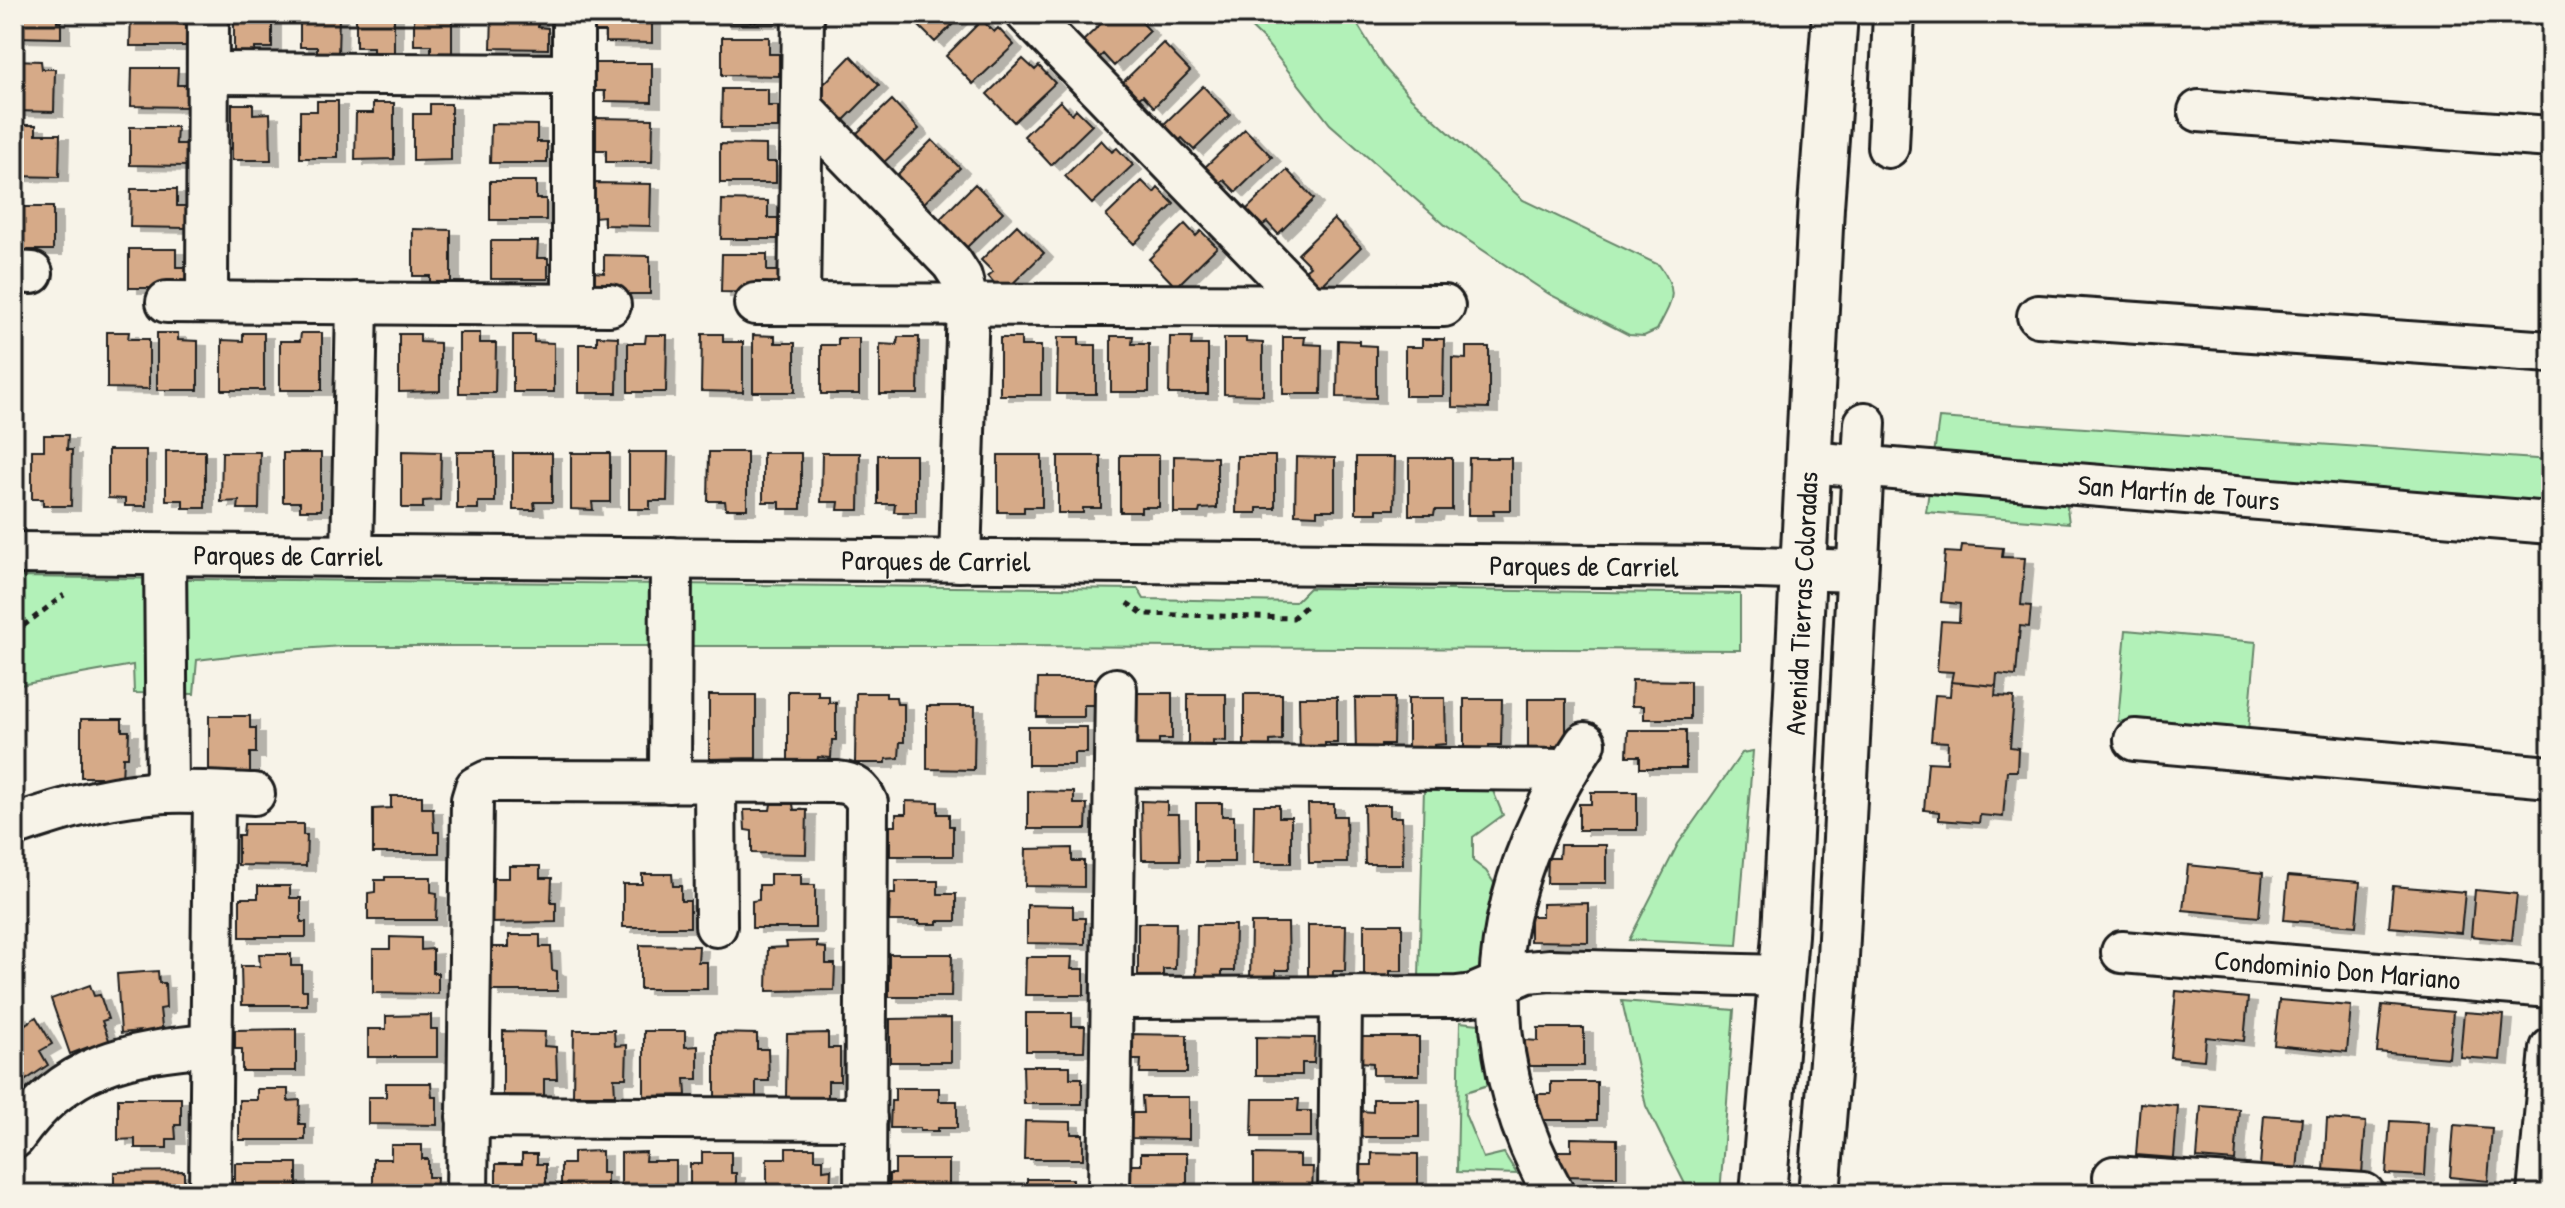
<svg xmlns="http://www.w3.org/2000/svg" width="2565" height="1208" font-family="'Patrick Hand',sans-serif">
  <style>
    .green { fill: #b2f1b8; stroke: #67866a; stroke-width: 2 }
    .building { fill: #d6aa88; stroke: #1c1c1c; stroke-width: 2; filter: url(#shadow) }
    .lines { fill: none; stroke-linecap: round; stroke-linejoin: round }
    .minor-casing { stroke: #1c1c1c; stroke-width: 46 }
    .tertiary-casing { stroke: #1c1c1c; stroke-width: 50 }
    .path { stroke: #1c1c1c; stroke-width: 5; stroke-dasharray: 6 6; stroke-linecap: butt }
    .minor { stroke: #f7f3e8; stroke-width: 40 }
    .tertiary { stroke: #f7f3e8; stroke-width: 44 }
    .labels { text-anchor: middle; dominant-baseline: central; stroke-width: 6; stroke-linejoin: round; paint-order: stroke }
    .street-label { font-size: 28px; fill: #1c1c1c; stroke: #f7f3e8 }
  </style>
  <defs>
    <filter id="shadow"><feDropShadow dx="9" dy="5" stdDeviation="0" flood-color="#0004"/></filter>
  </defs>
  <rect width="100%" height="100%" fill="#f7f3e8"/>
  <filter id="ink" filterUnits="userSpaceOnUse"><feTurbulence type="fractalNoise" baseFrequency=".0125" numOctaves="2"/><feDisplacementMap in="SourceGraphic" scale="16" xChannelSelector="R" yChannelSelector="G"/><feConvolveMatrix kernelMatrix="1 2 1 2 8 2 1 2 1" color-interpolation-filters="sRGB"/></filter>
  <g filter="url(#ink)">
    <!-- green -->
    <path class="green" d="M1237,14H1351L1383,66L1411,98L1523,200L1659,265C1680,293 1672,301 1657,330L1644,336L1629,335L1549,294L1445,225L1330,124L1264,40Z
      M1939,418L2551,460V508L2063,478L2069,523L1926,512Z
      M14,577L1138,589L1144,599L1295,602L1309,588L1740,594V650L990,646H342L272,651L197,660L194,694L134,693L133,665L14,686Z
      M2126,630L2256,642L2248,732L2118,721Z
      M1753,751L1737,945L1629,940L1678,844L1742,753Z
      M1424,787L1493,791L1503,815L1473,837V861L1486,871L1496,886L1485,968L1470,979L1419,978Z
      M1622,1001L1734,1010L1720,1194H1690L1646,1106Z
      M1460,1022L1479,1024L1491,1084L1466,1092L1465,1114L1483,1158L1504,1153L1517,1174L1457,1172Z"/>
    <!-- building -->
    <path class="building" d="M14,14H57V22H61V38L14,37Z
      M131,14H177V24L187,25V46H130Z
      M234,14H272V48H255V58H234Z
      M300,14H339L338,57H317V47H300Z
      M356,14H394V57H373V47H356Z
      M414,14H452V56H431V45H414Z
      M492,14H538V27L548,28V49L491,48Z
      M595,14H652V43L605,42V32H595Z
      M722,14H778V22H722Z
      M907,14H963L935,42Z
      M1111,14H1134L1150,31L1114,66L1103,54L1098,59L1082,42Z
      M982,20L994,32L998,28L1014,45L973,84L946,56Z
      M722,37H769V54H779V76L722,75Z
      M1163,43L1190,71L1154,107L1143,95L1138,99L1122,83Z
      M851,56L879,85L839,125L823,108L827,104L816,92Z
      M1023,59L1035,70L1039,66L1055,83L1014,122L987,94Z
      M14,60L41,61L42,69H55L54,112L14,111Z
      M595,63H652V102L605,101V91H595Z
      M132,68H178L177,85H188V107L131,106Z
      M1203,86L1230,115L1194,150L1182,138L1178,142L1162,126Z
      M722,89H768V106H778V128H721Z
      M892,100L919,129L878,168L855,135Z
      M317,101H338V158H300V111H317Z
      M1060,101L1072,114L1076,109L1092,125L1051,165L1024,136Z
      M373,103H394V159L355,160L356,113H373Z
      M232,104H253V114L270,113L271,160H232Z
      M430,104H451V160L413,161V114H430Z
      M596,118L653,119L652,162H606V150H596Z
      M491,124L537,125V142H547V163H490Z
      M14,125H36V134H60L59,177L14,176Z
      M130,127H177L176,144H187L186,166L130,165Z
      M1245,129L1272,157L1236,192L1224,180L1219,184L1204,168Z
      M932,140L960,168L919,208L903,192L908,188L896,176Z
      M1101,140L1112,152L1117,148L1133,165L1092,204L1065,176Z
      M720,144L766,145V162H776V183H720Z
      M1287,170L1314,199L1278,234L1267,222L1262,226L1246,210Z
      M490,181H536V199H546V220H490Z
      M1142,181L1154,193L1158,188L1174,204L1134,244L1106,216Z
      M594,183L651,184L650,226L604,225V216L594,217Z
      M975,184L1003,212L962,252L947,236L951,232L939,220Z
      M131,189H177V206H187V228L130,227Z
      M722,200L768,201V218H778V239H721Z
      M14,207H53V250H14Z
      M1334,219L1361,247L1320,287L1305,270L1310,266L1298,254Z
      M1185,224L1196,236L1201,231L1217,247L1176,287L1149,259Z
      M1017,225L1044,253L1003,293L988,276L993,272L981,260Z
      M413,229L451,230V286H430V276H413Z
      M491,241H538L537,258H548V279H491Z
      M129,249H176V267H186V288H129Z
      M722,254H767V271H778V293L721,292Z
      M604,255L650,256V294H593V272L604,273Z
      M107,332H129L128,339H149V389L107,388Z
      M157,333H178V340L198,341V390H157Z
      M243,333H264V390H222V340L243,341Z
      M301,333H322V390H280V341H300Z
      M459,333H480V343H496L495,393H459Z
      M399,334H420V342L440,343V391L399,392Z
      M702,334H723V342H743V392L701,391Z
      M513,335H534V342L554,343V392H513Z
      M646,335H667L666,392H628V343H645Z
      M753,335L775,336V343H795V392H753Z
      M597,336L618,337L617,393H579V344H597Z
      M1111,336H1133L1132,344H1149V392H1111Z
      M898,337H919L918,394H880V344L897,345Z
      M1058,337H1079V345H1096V394H1057Z
      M1170,337H1192L1191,345H1208V394H1169Z
      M1283,337H1305L1304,344L1322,345L1321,394H1283Z
      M838,338H859V394H821V345H838Z
      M1000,338H1021V346H1041V395H1000Z
      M1224,338H1246V342L1263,343V395L1224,394Z
      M1422,339H1444L1443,396H1405V347H1422Z
      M1338,340L1359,341V345L1376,346V398L1337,397Z
      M1466,347H1489V408L1452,407V358L1466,359Z
      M44,435H68L67,450H72L71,506H43V499H32V450H44Z
      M108,450H146V506H125V499L108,498Z
      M166,451H205V508H183V500H166Z
      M402,451L441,452L440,500L423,501V508H402Z
      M222,452H260L259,509H238L239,501L221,502Z
      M457,452H495V502H478V509H457Z
      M629,452H668L667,501H650V509H629Z
      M709,452H747V509H726L725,501H708Z
      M283,453H321V510H300V502H283Z
      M513,453H552V502H534L535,510H513Z
      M571,453H610V502H592L593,510L571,509Z
      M763,453H801V509H780V502H763Z
      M822,453H860L859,510H838L839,502H821Z
      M878,455H916V512H894L895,504H878Z
      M998,455H1042V507H1024V512H998Z
      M1120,455H1159V507H1141V512H1120Z
      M1058,456H1101V508H1083V513H1058Z
      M1174,456L1217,457V508L1200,509L1199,513H1174Z
      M1237,456H1275V508H1257V513H1236Z
      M1296,457L1335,458V510H1317V515L1295,514Z
      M1356,457H1395L1394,509H1377V513H1356Z
      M1409,458H1452V510H1435L1434,515H1409Z
      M1469,458H1511V510H1493L1494,515H1468Z
      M1962,545L2003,548L2002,557L2025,558L2021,605L2031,606L2029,627L2020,626L2016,676L1997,674L1996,686L1951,682L1953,672L1937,671L1941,621L1959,622L1960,604L1941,602L1945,552L1961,553Z
      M1038,679H1096L1097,705H1084V717H1037Z
      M1632,680L1690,681V719H1644V706H1631Z
      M1951,682L1996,686L1995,696L2014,697L2010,747L2018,748L2017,771H2007L2003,817L1980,815L1979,823L1939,820V812L1924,810L1928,762L1947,763L1948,742L1931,741L1935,695L1950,696Z
      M788,691H818V696H829V703H836V740H832L831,758L818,757L817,762H788Z
      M856,693H886V697H896L897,704H904V742H900L899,758L886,759V763H855Z
      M1134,693H1172V739H1159V752H1134Z
      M1188,694H1226V741L1213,740V753H1188Z
      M1244,694H1282V740L1270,741V753H1244Z
      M709,695H756V758L709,759Z
      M1299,697H1337V743H1325V756H1300Z
      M1355,698H1394L1393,744H1381V756H1356Z
      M1408,698H1445L1446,744L1434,745V757H1408Z
      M1464,699H1502L1501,745H1489V757H1464Z
      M1528,699H1566V746H1553V758H1528Z
      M927,706H975L974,770L927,769Z
      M209,716H250V728H256V753H250V780L209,774Z
      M81,719H122V731H129L128,757H123L122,783H100V777H81Z
      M1028,727H1087V753H1074V765H1028Z
      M1628,730H1686V768H1640V756H1627Z
      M1028,791L1074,792V804H1087L1086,829H1028Z
      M1591,792H1637V830H1579V804H1591Z
      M391,796H422V808H433L434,832H439V853H373V809L391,808Z
      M906,801L938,802V814H949V826H953V856H890V826H896V814H906Z
      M1141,801L1167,802V814H1179L1180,860H1142Z
      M1196,803H1222V816H1234V862H1196Z
      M771,804H793L794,810H807L806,854L752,853V831L745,830L744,810H770Z
      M1308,804H1334V816H1346L1347,863H1309Z
      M1254,805H1279V817H1291V863H1253Z
      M1364,805H1390V817H1402L1403,864H1365Z
      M244,824H303V835H307L306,866L238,865V835H243Z
      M1560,845H1606V883H1547L1548,858H1559Z
      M1072,848V861H1084V887L1025,886L1026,849Z
      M2188,865L2263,873L2259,917L2183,910Z
      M509,866H540V878H552L551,902H556V922L491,923V878H509Z
      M642,874H672L673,886H681V901H690V927H623V884H642Z
      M770,874H801V885H815V928H752V901L759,900V885H770Z
      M2288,876L2360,882L2356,926L2284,920Z
      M385,877H431V892L437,893L436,920H368V893L375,892V880H385Z
      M895,881H938V894H956V921H937V924H919V921H889L890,894H895Z
      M258,886H290V898H301V922H306V937H240V898H258Z
      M2393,886L2465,892L2461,933L2389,927Z
      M2475,890L2517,894L2512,940L2471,936Z
      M1588,903V942L1530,941V916H1542V904Z
      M1027,905L1073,906V918H1085V944L1027,943Z
      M1138,923H1176L1175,969H1163V982H1138Z
      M1251,923H1288L1289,970H1276V982H1250Z
      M1364,924H1402V971H1390V983H1364Z
      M1197,925H1235L1234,971H1222V984L1196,983Z
      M1308,925H1346L1345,971H1333V984H1308Z
      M509,935H540V947H551L552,970L557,971V991H491V947H509Z
      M390,937L421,938V950L433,949V973H438V994L373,993V949H390Z
      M817,941V947L826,948V964H835L834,990L767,991L768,948L787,947L786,942Z
      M640,945L699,946L698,962H707V989H640Z
      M259,954H291V966H302V990H307V1005H242L241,966H260Z
      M889,954H952L951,997H889Z
      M1026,957H1072L1071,969H1084V995H1025Z
      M158,971L159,983H165L166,1008L160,1009L163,1035L141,1037L140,1031L121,1033L117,974Z
      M90,985L94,996L100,995L108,1019L102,1021L111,1045L90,1053L88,1047L70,1054L51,999Z
      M2176,991L2248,998L2244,1041L2206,1037L2204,1060L2170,1057Z
      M2279,1000L2351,1006L2347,1052L2274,1045Z
      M2382,1005L2453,1012L2449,1058L2377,1052Z
      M2464,1012L2504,1015L2500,1060L2460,1057Z
      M1026,1013H1072V1026H1085L1084,1051H1026Z
      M18,1014L24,1025L36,1017L52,1044L40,1051L48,1065L14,1088V1016Z
      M431,1015V1029H437V1057H368V1029H386V1016Z
      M951,1018V1062H890V1019Z
      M1538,1028H1584V1066H1525V1040L1538,1041Z
      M296,1029V1071H242V1049H235V1030Z
      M574,1030H614L615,1046L627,1045L626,1078H614L615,1095H573Z
      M503,1031L545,1032L544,1046L556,1047L557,1079H544V1096L503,1095Z
      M644,1031H685V1047L698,1046V1079H685L686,1095L644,1096Z
      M715,1033L757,1034V1049H768L769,1081H756V1098H715Z
      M828,1033V1048H840V1081H828V1098L786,1097L787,1034Z
      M1128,1034L1187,1035V1073H1140L1141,1060H1128Z
      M1256,1037L1315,1038L1314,1063H1302V1075H1256Z
      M1361,1037H1419V1075H1373V1063L1360,1062Z
      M1023,1066H1070V1078H1082V1104H1024Z
      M1551,1082H1597V1120H1538V1094H1551Z
      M386,1083H431L432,1097H437V1125L368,1124V1097H386Z
      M895,1088H939V1101H957V1128H938V1131H920V1128H890L891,1101H895Z
      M257,1089H288V1101L300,1100L299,1124H305V1140H239V1100H257Z
      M1142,1097H1189V1139L1130,1138V1113H1143Z
      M118,1098H181V1125H175L176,1139H167V1148H135V1139L118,1140Z
      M1253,1099H1299L1298,1111H1311V1137H1252Z
      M1373,1099H1419V1137H1360L1361,1111L1373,1112Z
      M2140,1103L2178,1106L2174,1158L2136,1155Z
      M2201,1106L2239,1109L2235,1161L2197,1158Z
      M2264,1115L2302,1118L2297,1170L2260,1167Z
      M2327,1119L2366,1122L2362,1174L2324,1171Z
      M1025,1121L1071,1122V1134H1083V1159H1024Z
      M2390,1121L2428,1123L2425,1176L2386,1174Z
      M2454,1125L2492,1128L2488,1181L2450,1177Z
      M1571,1138L1617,1139V1177L1558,1176V1151H1571Z
      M391,1145H422V1159H428V1177H437L436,1194H373V1159H391Z
      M786,1148H815V1159H823V1170L831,1169L830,1194H767V1158H786Z
      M602,1151V1173H607V1194H561V1164H573V1152Z
      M646,1152L645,1161H676V1194H621V1153Z
      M702,1152H731V1173H736V1194H690V1164H702Z
      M1141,1153H1187V1191H1129L1128,1165H1141Z
      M1372,1153L1418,1154V1191H1359V1165H1372Z
      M522,1154H537V1164H546V1194H496V1164H522Z
      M1254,1154L1300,1155V1167H1313L1312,1192H1254Z
      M895,1160H949V1194H889V1174H895Z
      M235,1163H297V1194H242L243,1183H235Z
      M184,1171V1194H114V1172Z
      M1027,1179H1073V1191L1085,1192V1194H1027Z"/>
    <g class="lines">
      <defs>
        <g id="minor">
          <path d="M573,14V304"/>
          <path d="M1027,14L1308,304"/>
          <path d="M208,73L573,75"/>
          <path d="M802,108L952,263L961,277L968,304L960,561"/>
          <path d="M2199,111L2551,137"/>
          <path d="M1888,147L1894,14"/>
          <path d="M14,272L32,273"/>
          <path d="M167,302L610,305"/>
          <path d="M207,302L208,14"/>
          <path d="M755,304L1444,306"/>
          <path d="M799,304L803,14"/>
          <path d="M2038,316L2551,352"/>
          <path id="s1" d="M1808,462L2551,523"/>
          <path id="s2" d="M14,553L1728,567L1857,571"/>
          <path d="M165,555L167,792"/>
          <path d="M352,556L357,303"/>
          <path d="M2135,740L2551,777"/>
          <path d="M1115,766L1568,770"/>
          <path d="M670,782L671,558"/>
          <path d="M715,782L716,926"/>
          <path d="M14,826C63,808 114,794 166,792C196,791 225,793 254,794"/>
          <path id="s3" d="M2122,952L2551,987"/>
          <path d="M1112,998L1457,997L1473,995L1527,972L1550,970L1782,976"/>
          <path d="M467,1117L866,1119"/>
          <path d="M14,1138C65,1064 127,1052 211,1045"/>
          <path d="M2114,1177L2364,1194"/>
          <path d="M210,1194L214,793"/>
          <path d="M467,1194L472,800L476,787L488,781L837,782C852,783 861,788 867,803L865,1194"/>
          <path d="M1109,1194L1116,689"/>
          <path d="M1339,1194L1341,998"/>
          <path d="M1554,1194C1468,1040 1489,887 1585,743"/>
          <path d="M1819,1194L1837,977L1865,423"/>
          <path d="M2538,1194L2551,1049"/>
        </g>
        <g id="tertiary">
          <path id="s4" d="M1763,1194L1785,935L1821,207L1835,14"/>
        </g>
      </defs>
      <!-- minor casing -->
      <use href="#minor" class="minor-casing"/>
      <!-- tertiary casing -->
      <use href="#tertiary" class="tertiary-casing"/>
      <!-- path -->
      <path class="path" d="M1127,603L1143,614L1293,618L1308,604
        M14,633L64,595"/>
      <!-- minor -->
      <use href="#minor" class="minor"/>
      <!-- tertiary -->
      <use href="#tertiary" class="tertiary"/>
    </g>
  </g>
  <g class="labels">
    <!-- street labels -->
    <g class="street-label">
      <text stroke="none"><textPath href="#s1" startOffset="372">San Martín de Tours</textPath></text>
      <text stroke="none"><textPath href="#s2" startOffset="274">Parques de Carriel</textPath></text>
      <text stroke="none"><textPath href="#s2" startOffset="922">Parques de Carriel</textPath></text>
      <text stroke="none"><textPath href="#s2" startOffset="1570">Parques de Carriel</textPath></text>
      <text stroke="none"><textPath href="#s4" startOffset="592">Avenida Tierras Coloradas</textPath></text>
      <text stroke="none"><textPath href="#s3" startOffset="216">Condominio Don Mariano</textPath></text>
    </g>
  </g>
  <!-- margin -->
  <rect width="2565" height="1208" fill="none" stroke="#f7f3e8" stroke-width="48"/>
  <rect x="24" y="24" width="2517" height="1160" fill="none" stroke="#1c1c1c" stroke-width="3" filter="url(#ink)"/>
</svg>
